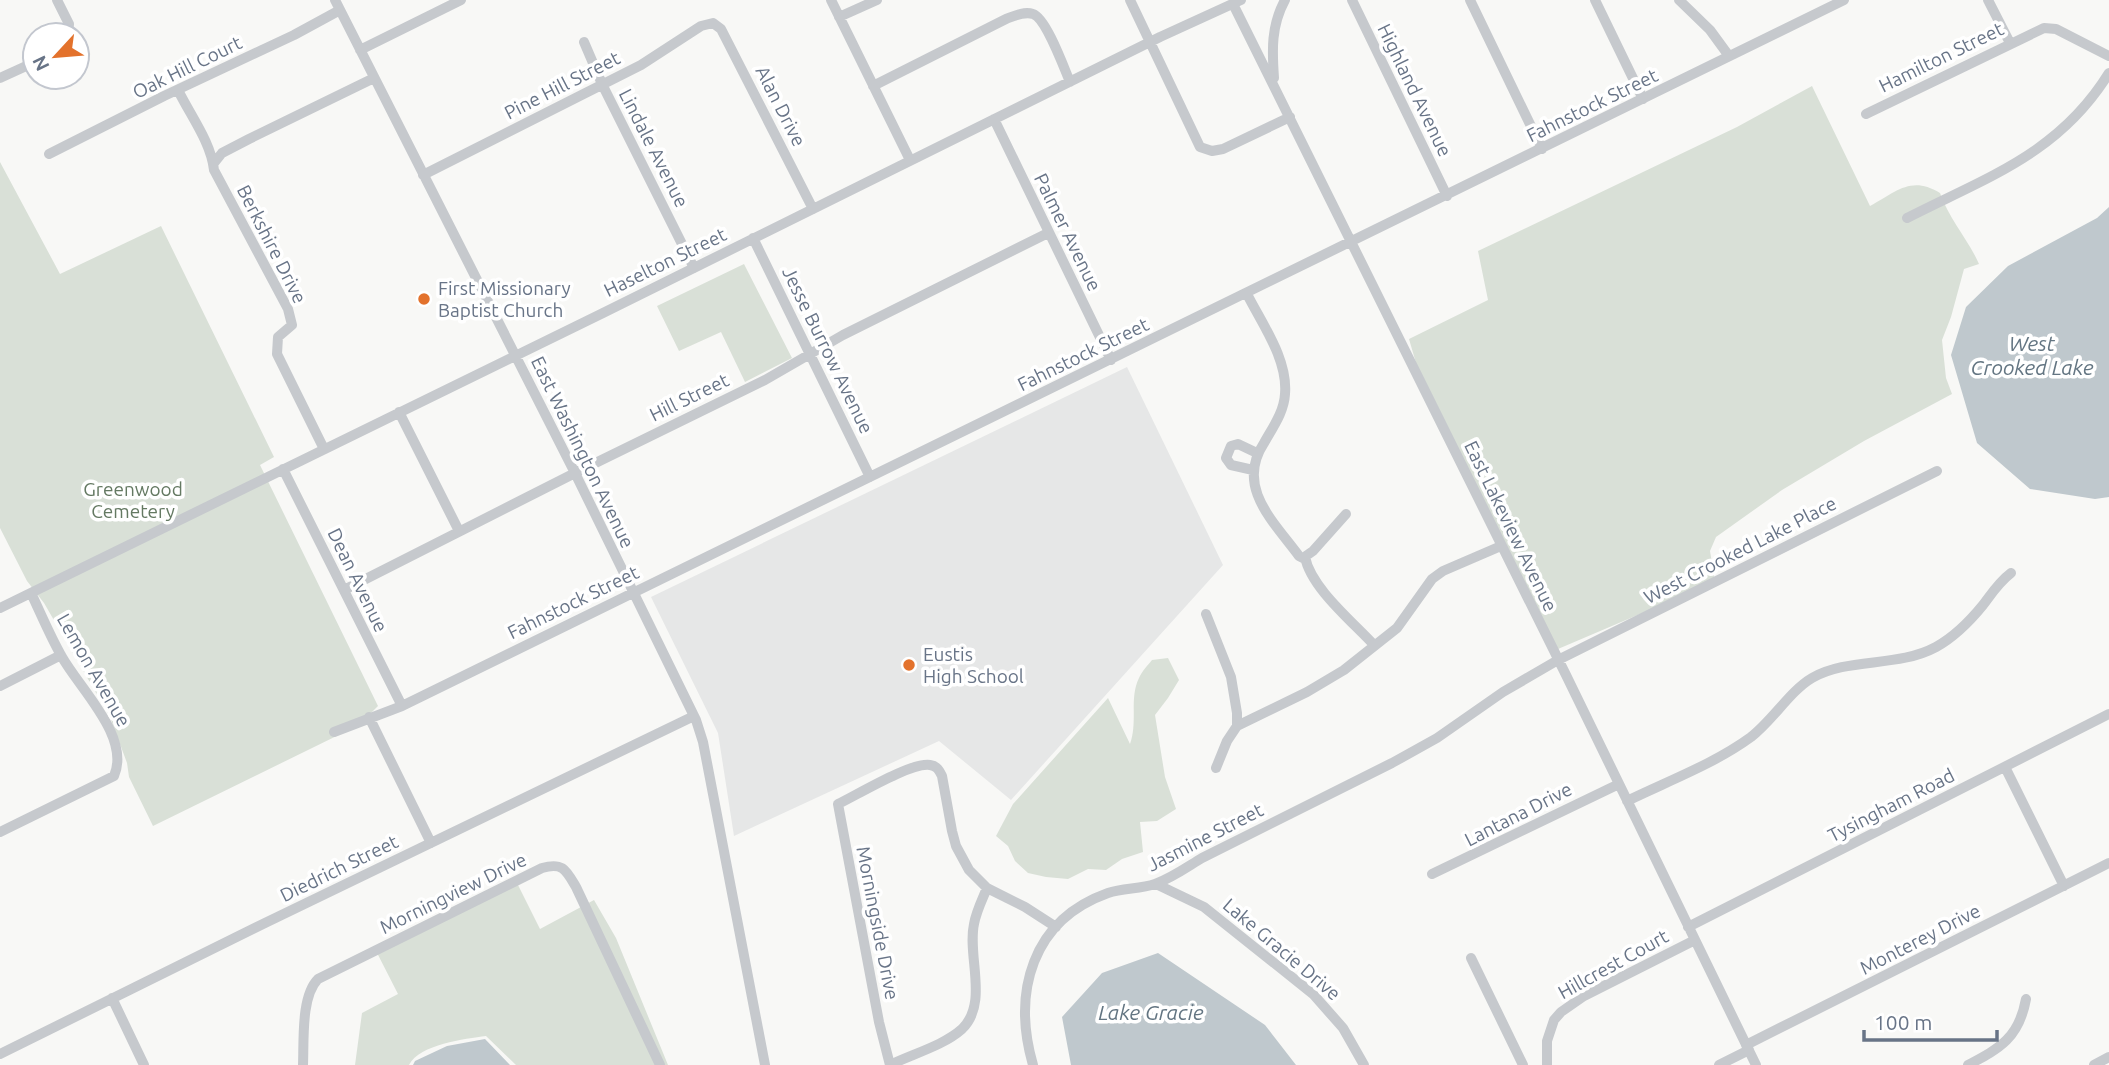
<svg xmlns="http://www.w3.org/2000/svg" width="2109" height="1065" font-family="Ubuntu,sans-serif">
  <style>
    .built { fill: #e6e7e7 }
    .green { fill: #d9e0d7 }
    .water { fill: #bfc8cd }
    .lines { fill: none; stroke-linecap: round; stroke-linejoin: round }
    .minor { stroke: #c6c9cd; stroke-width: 10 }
    .poi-dot { fill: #e3722c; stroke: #fff; stroke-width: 2.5 }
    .labels { text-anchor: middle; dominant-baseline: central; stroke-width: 7; stroke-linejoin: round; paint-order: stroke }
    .street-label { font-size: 19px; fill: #687487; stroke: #fff }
    .poi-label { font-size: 19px; fill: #687487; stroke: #fff; text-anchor: start }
    .park-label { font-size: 19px; fill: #647962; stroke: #fff }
    .water-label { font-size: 21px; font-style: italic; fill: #637582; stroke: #fff }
  </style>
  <rect width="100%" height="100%" fill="#f8f8f6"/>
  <!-- built -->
  <path class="built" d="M1127,367L1223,565L1011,800L939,741L734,836L718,733L651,597Z"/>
  <!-- green -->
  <path class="green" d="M1812,86L1870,206C1896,192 1911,175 1940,193C1949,219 1968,239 1979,264L1964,269L1951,317L1942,340L1946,378L1952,394L1864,441L1782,490L1716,537L1710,551L1715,582L1558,649L1416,363L1409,339L1488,300L1478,251L1737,127Z
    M0,162L60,274L161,226L274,457L260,465L378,706L359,725L153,826L129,777L127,763L110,717L44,603L27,581L0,528Z
    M744,264L792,358L745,382L721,332L679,351L657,306Z
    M1168,658L1179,680L1168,698L1155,715L1165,777L1176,809L1157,821L1140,822L1143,852L1122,859L1106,870L1088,869L1068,879L1046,877L1028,873L1015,861L1008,846L996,836L1013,804L1108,698L1130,744C1138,722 1129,698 1139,678C1142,671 1148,665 1152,660Z
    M515,879L540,929L594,900L616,938L668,1065H516L486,1036C465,1039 420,1044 409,1065H355L362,1013L398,994L374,947Z"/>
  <!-- water -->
  <path class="water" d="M2109,207V497L2095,499L2030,489L1977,443L1951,355L1966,307L2008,266L2097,218Z
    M1158,953L1265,1025L1296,1065H1071L1062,1017L1102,973Z
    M485,1039L510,1065H413L415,1061L447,1046Z"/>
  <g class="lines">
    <!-- minor -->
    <path class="minor" d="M57,0L69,24L68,35
      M335,0L575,473L696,720L703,742L765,1065
      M831,0L910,160
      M1130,0L1200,147L1212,151L1223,149L1290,117
      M1352,0L1447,196
      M1470,0L1542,149
      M1595,0L1643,99
      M1679,0L1710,30L1729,56
      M1988,0L2010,43
      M1233,4L1566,675L1756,1065
      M839,17L877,0
      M584,42L602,84L694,268
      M360,50L461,0
      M0,78L35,62
      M1274,78C1272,50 1271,26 1285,0
      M873,86L1006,19C1014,16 1024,11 1033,14C1046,18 1064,68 1070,82
      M178,90C190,115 211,142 214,170L288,309L292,325L278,337L277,354L324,449
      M1866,114L2044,28L2056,29L2109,56
      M994,119L1111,360
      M49,154L164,96L294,35L340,10
      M214,163L222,153L249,139L374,78
      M423,175L641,65L701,26L713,23L721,29L813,209
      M1907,218C1987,177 2059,154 2109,73
      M753,238L870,477
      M1247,294C1262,324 1288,359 1285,394C1284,412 1273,427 1264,443C1235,487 1274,522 1299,556L1303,558L1313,551L1346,514
      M399,412L459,531
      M283,469L402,706
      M1253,470L1231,465L1226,458L1231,446L1238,444L1257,453
      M1305,557C1311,588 1353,622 1374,645
      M344,590L575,473L765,380L843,335L1048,233
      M0,608L603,313L1160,37L1241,0
      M1206,614L1231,677L1237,713V726L1227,741L1216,768
      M0,686L61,655
      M369,717L431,843
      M1237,726L1307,692L1344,670L1397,628L1432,579L1443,571L1501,546
      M334,732L402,706L1844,0
      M2005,767L2064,886
      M1627,801C1668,781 1714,764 1751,737C1773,720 1790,691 1812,678C1849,657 1897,668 1936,647C1954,637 1970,621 1983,605C1992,593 1999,582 2011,573
      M0,832L114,776C131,737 80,689 62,657C50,636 41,614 31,593
      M1432,874L1619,784
      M1156,884L1204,907L1313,994L1343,1028L1364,1065
      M1688,927L2109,714
      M1471,958L1523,1065
      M112,998L144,1065
      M1746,1045L2109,863
      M0,1054L265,923L694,716
      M303,1065C304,1040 301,996 318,979L542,868C563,862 566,870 576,887L660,1065
      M890,1065L879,1022L838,804C857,795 911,762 930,765C937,766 939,770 942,776L952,831L956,846L969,870L987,888L1025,907L1056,927
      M890,1065C912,1054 943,1046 962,1029C989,1003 967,956 974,924C976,912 982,900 987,888
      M1033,1065C1012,992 1032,920 1108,893C1123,888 1140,889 1155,884C1172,878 1187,867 1202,858L1392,763L1437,738L1503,692L1558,660L1937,471
      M1547,1065V1041L1554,1020L1561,1012L1584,996L1695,940
      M1719,1065L1749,1050
      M1968,1065C2000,1048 2019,1038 2026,999
      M2094,1065L2109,1057"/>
  </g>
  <!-- markers -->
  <g class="poi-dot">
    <circle cx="424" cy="299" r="7"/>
    <circle cx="909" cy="665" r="7"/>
  </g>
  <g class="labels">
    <!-- street labels -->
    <g class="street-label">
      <text transform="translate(1941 57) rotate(-26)">Hamilton Street</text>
      <text transform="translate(187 67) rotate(-26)">Oak Hill Court</text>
      <text transform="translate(562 85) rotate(-27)">Pine Hill Street</text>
      <text transform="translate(1415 90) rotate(64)">Highland Avenue</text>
      <text transform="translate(1592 105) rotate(-26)">Fahnstock Street</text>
      <text transform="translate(781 106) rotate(63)">Alan Drive</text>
      <text transform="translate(654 148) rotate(63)">Lindale Avenue</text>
      <text transform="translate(1068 232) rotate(64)">Palmer Avenue</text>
      <text transform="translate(272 244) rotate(63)">Berkshire Drive</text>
      <text transform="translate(665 262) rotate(-26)">Haselton Street</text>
      <text transform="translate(828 350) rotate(64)">Jesse Burrow Avenue</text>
      <text transform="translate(1083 354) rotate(-26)">Fahnstock Street</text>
      <text transform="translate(689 397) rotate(-26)">Hill Street</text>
      <text transform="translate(583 452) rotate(64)">East Washington Avenue</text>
      <text transform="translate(1511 526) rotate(64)">East Lakeview Avenue</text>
      <text transform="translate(1740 550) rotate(-27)">West Crooked Lake Place</text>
      <text transform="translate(358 580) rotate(64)">Dean Avenue</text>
      <text transform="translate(573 602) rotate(-26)">Fahnstock Street</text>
      <text transform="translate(94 670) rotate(60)">Lemon Avenue</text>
      <text transform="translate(1891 805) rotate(-27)">Tysingham Road</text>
      <text transform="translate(1518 814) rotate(-27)">Lantana Drive</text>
      <text transform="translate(1205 837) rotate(-27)">Jasmine Street</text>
      <text transform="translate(339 868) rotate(-26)">Diedrich Street</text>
      <text transform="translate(453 893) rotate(-26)">Morningview Drive</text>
      <text transform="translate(878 923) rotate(79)">Morningside Drive</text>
      <text transform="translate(1920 939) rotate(-27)">Monterey Drive</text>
      <text transform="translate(1282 949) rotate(40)">Lake Gracie Drive</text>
      <text transform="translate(1613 964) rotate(-29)">Hillcrest Court</text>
    </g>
    <!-- poi labels -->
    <g class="poi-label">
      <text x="438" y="288">First Missionary<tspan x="438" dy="22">Baptist Church</tspan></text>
      <text x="923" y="654">Eustis<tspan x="923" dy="22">High School</tspan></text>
    </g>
    <!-- park labels -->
    <g class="park-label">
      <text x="133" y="489">Greenwood<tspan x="133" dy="22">Cemetery</tspan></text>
    </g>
    <!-- water labels -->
    <g class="water-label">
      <text x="2032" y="343">West<tspan x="2032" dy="24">Crooked Lake</tspan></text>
      <text x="1151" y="1012">Lake Gracie</text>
    </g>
  </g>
  <!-- north arrow -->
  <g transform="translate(56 56) rotate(244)"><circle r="33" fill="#ffffff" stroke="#c3c7cf" stroke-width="2"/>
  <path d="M0-5L12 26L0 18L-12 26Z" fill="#e3722c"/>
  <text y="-10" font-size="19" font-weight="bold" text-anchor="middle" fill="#687487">N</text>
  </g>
  <!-- scale -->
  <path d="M1864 1030v10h133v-10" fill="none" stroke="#687487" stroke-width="3.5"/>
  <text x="1874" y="1030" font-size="21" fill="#687487" stroke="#ffffff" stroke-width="5" paint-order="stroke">100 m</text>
</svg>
